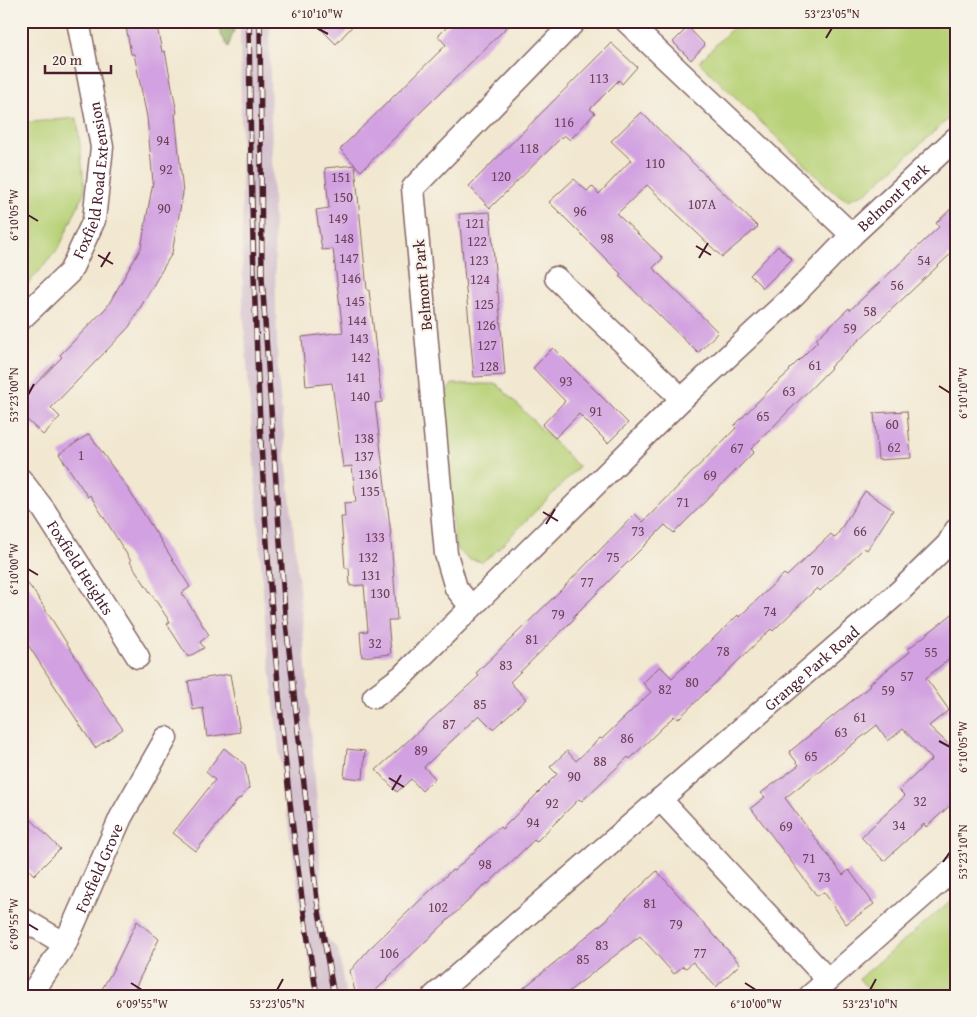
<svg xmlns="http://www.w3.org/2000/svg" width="977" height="1017" font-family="'Gentium Book Plus',serif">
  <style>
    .industrial { fill: #d1bdcc }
    .green { fill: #b7d176; stroke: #807850 }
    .forest { fill: #91b367; stroke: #6e6949 }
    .building { fill: #d2a1e1 }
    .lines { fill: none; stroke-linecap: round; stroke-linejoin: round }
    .street-casing { stroke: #856565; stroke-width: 25 }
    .street { stroke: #fff; stroke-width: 22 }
    .rail-casing { stroke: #4a1f2b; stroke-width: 5.5 }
    .rail { stroke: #f7f3e8; stroke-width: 4; stroke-dasharray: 11; stroke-linecap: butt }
    .ticks { fill: none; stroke: #4a1f2b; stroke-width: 2 }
    .labels { text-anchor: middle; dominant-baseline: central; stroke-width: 4; stroke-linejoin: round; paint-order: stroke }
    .number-label { font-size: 14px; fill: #6c4058 }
    .street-label { font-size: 16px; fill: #4a1f2b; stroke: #f7f3e8 }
    .neatline { fill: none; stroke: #4a1f2b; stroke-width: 2 }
    .ticks-label { font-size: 12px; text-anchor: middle; fill: #4a1f2b }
  </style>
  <rect width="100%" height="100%" fill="#f7f3e8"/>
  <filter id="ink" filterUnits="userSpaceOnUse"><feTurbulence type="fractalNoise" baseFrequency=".02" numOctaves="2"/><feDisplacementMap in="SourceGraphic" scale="10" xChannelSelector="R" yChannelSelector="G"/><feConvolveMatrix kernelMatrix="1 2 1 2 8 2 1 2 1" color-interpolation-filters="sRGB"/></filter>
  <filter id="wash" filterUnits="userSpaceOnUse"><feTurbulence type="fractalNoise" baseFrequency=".0096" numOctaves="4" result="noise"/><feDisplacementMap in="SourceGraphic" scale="20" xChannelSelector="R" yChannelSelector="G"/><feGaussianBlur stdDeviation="1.12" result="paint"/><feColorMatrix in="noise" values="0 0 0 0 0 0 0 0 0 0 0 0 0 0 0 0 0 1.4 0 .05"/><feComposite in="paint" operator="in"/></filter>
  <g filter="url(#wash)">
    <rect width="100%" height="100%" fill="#f2e8d1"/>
    <!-- industrial -->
    <path class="industrial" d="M240,21H270V80L278,376L302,617L317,804L324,936L338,949L346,996H315L284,797L265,619L243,308Z"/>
    <!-- green -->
    <path class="green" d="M739,21H943L956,33V112L866,193L847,200L831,190L699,62Z
      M77,118L85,190L59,248L21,292V123Z
      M452,384H497L579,467L494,553L482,562L469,559L457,550L454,538L439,404Z
      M956,896V996H875L859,979Z"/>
    <!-- forest -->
    <path class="forest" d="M217,21H234V31L228,47L220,33Z"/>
    <g id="blocks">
      <!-- building -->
      <path class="building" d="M125,21H156L162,52L165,51L177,113L175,114L183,193L172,253L129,327L51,408L60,417L43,435L21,414V399L62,357L60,355L107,307L141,248L153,182L147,117L134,54H131Z
        M313,21H357L336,44Z
        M453,21H513L361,171L340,149L446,45L438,36Z
        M688,27L705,45L691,60L673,42Z
        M611,43L637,67L622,84L619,80L590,109L595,113L570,140L564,135L490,208L469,186Z
        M641,112L758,227L722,257L647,185L617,214L663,258L653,268L718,332L698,353L619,276L621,274L549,202L574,179L587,191L592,186L599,194L631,160L611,141Z
        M355,165L367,290H369L382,402L375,403L390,526L397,620H388L391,654L362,657L360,632L368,631L364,585L350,586L349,568H345L341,517H345L344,503L356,502L352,466L343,467L332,383L306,386L302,337L343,332L333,249L322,250L316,210L329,208L325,168Z
        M956,204V249L830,367L831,368L751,449L754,452L674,533L665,525L573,617L575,618L510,682L526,699L493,729L479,715L424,767L435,778L422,791L411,779L397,792L376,770L479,676L476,673L559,592L635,514L643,522L736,428L734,426L773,386L790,371L789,370L817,342V338L849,308L850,310L939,227L936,223Z
        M490,212L497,293L498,292L505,375L474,377L459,214Z
        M778,246L792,259L763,288L750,275Z
        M553,348L628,423L608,443L579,414L555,438L542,425L565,401L533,368Z
        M907,411L911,458L878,460L874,413Z
        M89,434L128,489L190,587L182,593L209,635L200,642L204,648L188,657L167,624L170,622L130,562L131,561L90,495L88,497L59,454Z
        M865,491L893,510L867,550L864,548L820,591L817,588L773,631L771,629L678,719L674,716L630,759L628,757L582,801L579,799L536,842L534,840L488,884L487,883L386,979L387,980L369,996H356L350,971L369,949L452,870L454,871L500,827L502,829L557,774L550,767L567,751L576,761L600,738L602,739L651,692L643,683L660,666L672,678L738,615L739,617L784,574L787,576L831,534L835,538Z
        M21,575L35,593L106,705L123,729L95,748L21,634Z
        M956,611V653L926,678L949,710L929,726L956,751V800L926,827L924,824L884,861L861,837L905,796L899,790L932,759L903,729L888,741L877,725L785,798L843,875L849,870L874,904L846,924L824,892L817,896L751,808L765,797L761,793L799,765L789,752L870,686L869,684L910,652L908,649Z
        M230,674L240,732L207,737L203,708L193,710L188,681Z
        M224,748L245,765L249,788L240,799L239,798L196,851L173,833L215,780L206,772Z
        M347,749L365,751L363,779L344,777Z
        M21,809L60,849L34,875L21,861Z
        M657,871L740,964L716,987L693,962L686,968L683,966L674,974L640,936L563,996H514L610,917L609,916Z
        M137,921L159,939L131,996H98L114,968Z"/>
    </g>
  </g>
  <g filter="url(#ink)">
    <use href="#blocks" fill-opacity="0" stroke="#856565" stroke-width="1"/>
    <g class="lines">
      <defs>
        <g id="street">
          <path d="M626,21L852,235"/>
          <path d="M556,278L682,399"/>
          <path id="s1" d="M21,319L70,272L94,220L102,147L78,21"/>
          <path id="s2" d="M21,480L44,510L138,657"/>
          <path d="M471,607L456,588L446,554L413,188L575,21"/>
          <path id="s3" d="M374,697L402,676L682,399L794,295L852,235L956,138"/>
          <path d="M660,799L828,980"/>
          <path d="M21,918L65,944"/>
          <path id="s4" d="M30,996L65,944L121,817L166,738"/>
          <path id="s5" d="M434,996L900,591L948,544L956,530"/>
          <path d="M810,996L956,867"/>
        </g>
      </defs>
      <!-- street casing -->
      <use href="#street" class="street-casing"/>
      <!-- street -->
      <use href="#street" class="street"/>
      <defs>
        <path id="rail" d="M249,21C251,246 258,470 279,694C288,795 300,896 317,996
          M260,21L262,278L285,614L317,900L334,996"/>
      </defs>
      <!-- rail casing -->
      <use href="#rail" class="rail-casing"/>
      <!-- rail -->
      <use href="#rail" class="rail"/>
    </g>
  </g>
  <!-- ticks -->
  <path class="ticks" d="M317,28L328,34M826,38L832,28M28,215L38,221M696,246L711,255M98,255L113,264M699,258L708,243M101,267L110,252M939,386L950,393M28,395L34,384M543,512L558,521M546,524L555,509M28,569L38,575M939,741L950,747M389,778L404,787M392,790L401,775M943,862L950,852M28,924L38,930M131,983L142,990M745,983L756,990M277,990L283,979M870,990L876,979"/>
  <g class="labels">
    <!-- number labels -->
    <g class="number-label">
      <text x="599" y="78">113</text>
      <text x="564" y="122">116</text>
      <text x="163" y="140">94</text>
      <text x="529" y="148">118</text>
      <text x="655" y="163">110</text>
      <text x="166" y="169">92</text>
      <text x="501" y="176">120</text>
      <text x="341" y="177">151</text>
      <text x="343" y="197">150</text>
      <text x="702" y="204">107A</text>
      <text x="164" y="208">90</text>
      <text x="580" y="211">96</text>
      <text x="338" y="218">149</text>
      <text x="475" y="223">121</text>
      <text x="344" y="238">148</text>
      <text x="607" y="238">98</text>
      <text x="477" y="241">122</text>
      <text x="349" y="258">147</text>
      <text x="479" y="260">123</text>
      <text x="924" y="260">54</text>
      <text x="351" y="278">146</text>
      <text x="480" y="279">124</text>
      <text x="897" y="285">56</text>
      <text x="355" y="301">145</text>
      <text x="484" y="304">125</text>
      <text x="870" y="311">58</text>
      <text x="357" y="320">144</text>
      <text x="486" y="325">126</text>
      <text x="850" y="328">59</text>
      <text x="359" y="338">143</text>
      <text x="487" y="345">127</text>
      <text x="361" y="357">142</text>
      <text x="815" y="365">61</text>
      <text x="489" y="366">128</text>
      <text x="356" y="377">141</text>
      <text x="566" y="381">93</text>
      <text x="789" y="391">63</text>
      <text x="360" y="396">140</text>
      <text x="596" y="411">91</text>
      <text x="763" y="416">65</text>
      <text x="892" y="424">60</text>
      <text x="364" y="438">138</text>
      <text x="894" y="447">62</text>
      <text x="737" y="448">67</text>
      <text x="81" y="455">1</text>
      <text x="364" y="456">137</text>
      <text x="368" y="474">136</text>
      <text x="710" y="475">69</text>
      <text x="370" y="491">135</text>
      <text x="683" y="502">71</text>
      <text x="638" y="531">73</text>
      <text x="860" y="531">66</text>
      <text x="375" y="537">133</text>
      <text x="368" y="557">132</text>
      <text x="613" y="557">75</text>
      <text x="817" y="570">70</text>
      <text x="371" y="575">131</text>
      <text x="587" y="582">77</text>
      <text x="380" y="593">130</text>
      <text x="770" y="611">74</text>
      <text x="558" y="614">79</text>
      <text x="532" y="639">81</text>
      <text x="375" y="643">32</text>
      <text x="723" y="651">78</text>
      <text x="931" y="652">55</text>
      <text x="506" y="665">83</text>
      <text x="907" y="676">57</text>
      <text x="692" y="682">80</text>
      <text x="665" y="689">82</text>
      <text x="888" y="690">59</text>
      <text x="480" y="704">85</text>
      <text x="860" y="717">61</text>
      <text x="449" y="724">87</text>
      <text x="841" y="732">63</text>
      <text x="627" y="738">86</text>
      <text x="421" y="750">89</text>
      <text x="811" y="756">65</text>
      <text x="600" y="761">88</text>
      <text x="574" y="776">90</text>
      <text x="920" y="801">32</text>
      <text x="552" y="803">92</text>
      <text x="533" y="822">94</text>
      <text x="899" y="825">34</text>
      <text x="786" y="826">69</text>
      <text x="809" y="858">71</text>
      <text x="485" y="864">98</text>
      <text x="824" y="877">73</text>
      <text x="650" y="903">81</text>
      <text x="438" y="907">102</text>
      <text x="676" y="924">79</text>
      <text x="602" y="945">83</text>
      <text x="389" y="953">106</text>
      <text x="700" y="953">77</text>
      <text x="583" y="959">85</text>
    </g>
    <!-- street labels -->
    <g class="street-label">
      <text stroke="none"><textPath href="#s1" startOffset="164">Foxfield Road Extension</textPath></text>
      <text stroke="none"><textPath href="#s3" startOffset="721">Belmont Park</textPath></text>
      <text transform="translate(422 285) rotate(-95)">Belmont Park</text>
      <text stroke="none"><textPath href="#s2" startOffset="106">Foxfield Heights</textPath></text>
      <text stroke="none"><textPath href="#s5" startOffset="500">Grange Park Road</textPath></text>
      <text stroke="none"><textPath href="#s4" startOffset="146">Foxfield Grove</textPath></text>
    </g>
  </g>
  <!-- margin -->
  <rect width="977" height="1017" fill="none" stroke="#f7f3e8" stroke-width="55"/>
  <!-- scale -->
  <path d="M45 65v8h66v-8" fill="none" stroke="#4a1f2b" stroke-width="2.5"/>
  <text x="52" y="65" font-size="15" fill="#4a1f2b" stroke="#f7f3e8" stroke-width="4" paint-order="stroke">20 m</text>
  <rect x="28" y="28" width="922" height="962" class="neatline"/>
  <g class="ticks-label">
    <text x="317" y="18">6°10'10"W</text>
    <text x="832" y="18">53°23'05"N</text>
    <text transform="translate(14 215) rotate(-90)" y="4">6°10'05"W</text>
    <text transform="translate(963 393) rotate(-90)" y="4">6°10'10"W</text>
    <text transform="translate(14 395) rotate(-90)" y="4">53°23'00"N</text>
    <text transform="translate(14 569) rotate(-90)" y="4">6°10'00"W</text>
    <text transform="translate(963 747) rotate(-90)" y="4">6°10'05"W</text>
    <text transform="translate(963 852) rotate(-90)" y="4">53°23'10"N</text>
    <text transform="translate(14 924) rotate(-90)" y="4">6°09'55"W</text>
    <text x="142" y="1008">6°09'55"W</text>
    <text x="277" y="1008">53°23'05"N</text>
    <text x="756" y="1008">6°10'00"W</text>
    <text x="870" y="1008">53°23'10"N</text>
  </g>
</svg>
